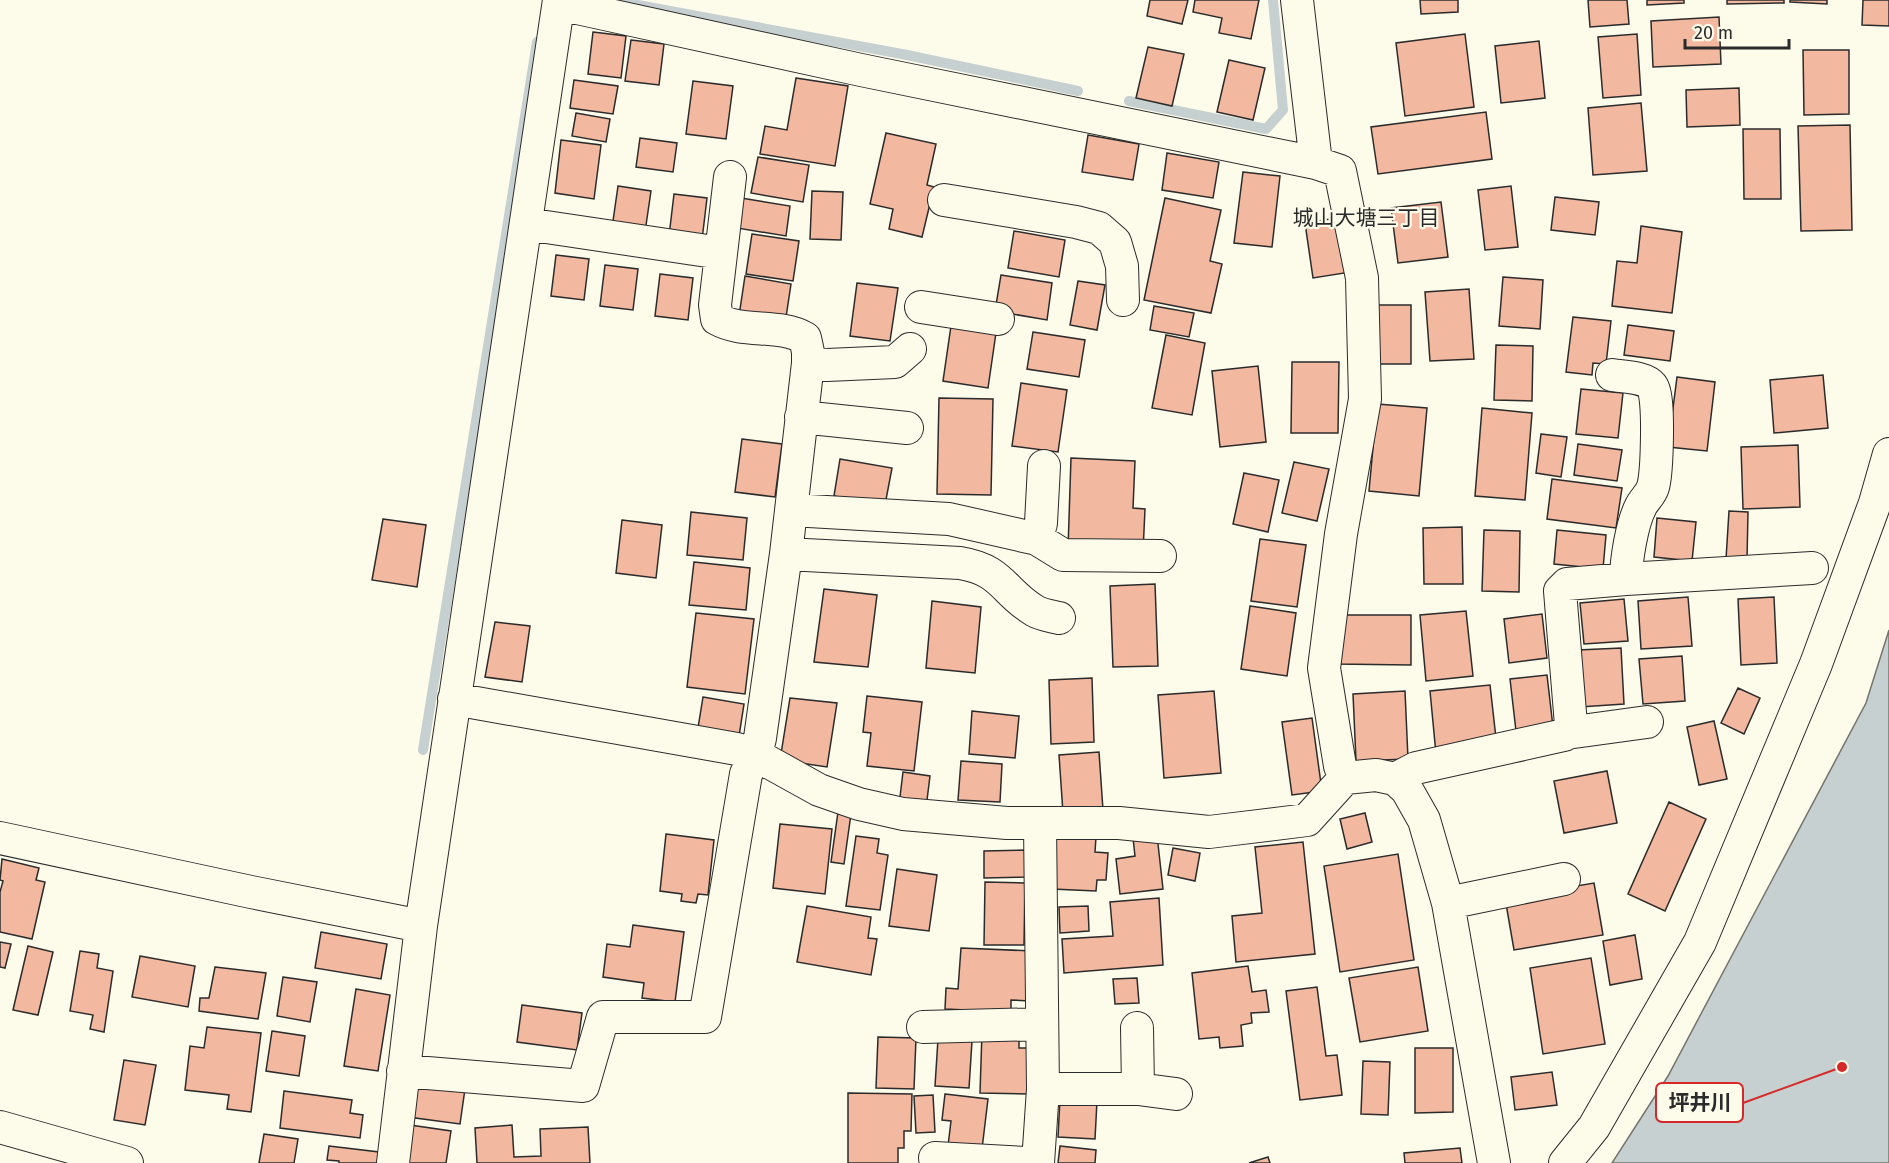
<svg xmlns="http://www.w3.org/2000/svg" width="1889" height="1163" font-family="'Fira Sans','Noto Sans JP',sans-serif">
  <style>
    .water { fill: #c7d0d0; stroke: #74746e; stroke-width: 1.5 }
    .lines { fill: none; stroke-linecap: round; stroke-linejoin: round }
    .stream { stroke: #c7d0d0; stroke-width: 10 }
    .building { fill: #f2b8a0; stroke: #2b2b2b; stroke-width: 1.5 }
    .minor-casing { stroke: #2b2b2b; stroke-width: 34 }
    .minor { stroke: #fdfbea; stroke-width: 32 }
    .labels { text-anchor: middle; dominant-baseline: central; stroke-width: 4.5; stroke-linejoin: round; paint-order: stroke }
    .neighbourhood-label { font-size: 21px; fill: #2b2b2b; stroke: #fdfbea }
    .leader { fill: none; stroke: #d62828; stroke-width: 2 }
    .callout-dot { fill: #d62828; stroke: #fdfbea; stroke-width: 2 }
    .callout { fill: #fdfbea; stroke: #d62828; stroke-width: 2 }
    .callout-label { font-size: 21px; text-anchor: middle; font-weight: bold; fill: #2b2b2b }
  </style>
  <rect width="100%" height="100%" fill="#fdfbea"/>
  <!-- water -->
  <path class="water" d="M1889,630V1163H1612L1668,1076L1866,703Z"/>
  <g class="lines">
    <!-- stream -->
    <path class="stream" d="M622,2L907,55L1078,91
      M1129,101L1266,129L1283,110L1273,0
      M423,750L537,42"/>
  </g>
  <!-- building -->
  <path class="building" d="M1150,0H1188L1182,24L1147,16Z
    M1195,0H1259L1251,39L1219,33L1222,18L1193,12Z
    M1420,0H1458V12L1421,14Z
    M1588,0H1627L1629,24L1590,27Z
    M1647,0H1684V3L1647,5Z
    M1727,0H1784V3L1727,4Z
    M1790,0H1827V4L1790,2Z
    M1863,0H1889V26L1862,25Z
    M1719,17L1721,64L1653,67L1651,21Z
    M593,32L626,36L621,78L588,74Z
    M1465,34L1474,107L1405,116L1396,43Z
    M1637,34L1641,95L1603,98L1598,37Z
    M631,40L664,44L659,85L625,81Z
    M1539,41L1545,98L1501,103L1495,46Z
    M1148,47L1184,54L1172,106L1136,98Z
    M1803,50H1849V114L1804,115Z
    M1229,60L1265,68L1253,120L1217,112Z
    M796,78L848,86L835,166L760,154L765,126L787,130Z
    M574,80L618,86L613,114L570,108Z
    M693,81L733,86L726,139L686,134Z
    M1739,88L1740,125L1687,127L1686,90Z
    M1641,103L1647,171L1593,175L1588,108Z
    M1486,112L1492,159L1378,174L1371,127Z
    M576,113L610,119L606,142L572,136Z
    M1850,125L1852,230L1801,231L1798,126Z
    M1743,129H1780L1781,199H1744Z
    M886,133L936,144L927,185L934,187L922,237L889,229L893,209L870,204Z
    M1088,135L1139,144L1133,180L1082,172Z
    M640,138L677,143L673,172L636,167Z
    M561,140L601,145L594,199L555,193Z
    M1167,153L1219,162L1213,198L1162,190Z
    M758,157L809,165L803,202L751,193Z
    M1243,172L1280,176L1272,247L1234,243Z
    M618,186L651,191L645,232L612,228Z
    M1511,186L1518,247L1485,250L1478,190Z
    M812,191L843,192L841,240L810,239Z
    M674,194L707,198L702,240L669,236Z
    M1555,197L1599,202L1595,235L1551,230Z
    M741,198L790,206L786,236L737,228Z
    M1165,198L1221,210L1210,261L1222,264L1211,313L1144,300Z
    M1441,202L1448,257L1398,263L1391,208Z
    M1342,217L1351,272L1313,278L1305,223Z
    M1641,226L1682,232L1672,313L1612,306L1617,261L1637,263Z
    M1014,231L1065,240L1059,277L1008,268Z
    M752,234L799,241L793,281L746,274Z
    M556,255L589,259L584,300L551,296Z
    M605,265L638,269L633,310L600,306Z
    M660,274L693,278L688,320L655,316Z
    M1001,275L1052,283L1047,320L995,311Z
    M745,276L791,284L785,324L739,316Z
    M1503,277L1543,280L1540,329L1499,326Z
    M1078,281L1105,285L1097,330L1070,325Z
    M857,283L898,288L890,341L850,336Z
    M1469,289L1474,359L1430,361L1425,292Z
    M1377,305H1411V364H1377Z
    M1154,306L1194,313L1189,337L1150,330Z
    M1573,317L1611,321L1606,364L1593,363L1592,375L1566,372Z
    M952,319L997,326L988,388L943,381Z
    M1628,325L1674,331L1670,361L1624,355Z
    M1033,332L1085,340L1079,377L1027,369Z
    M1166,335L1205,343L1192,415L1152,408Z
    M1496,345L1533,346L1532,401L1494,400Z
    M1292,362H1339L1338,433H1291Z
    M1258,366L1266,442L1220,447L1212,371Z
    M1823,375L1828,428L1774,433L1770,380Z
    M1677,377L1715,382L1707,451L1668,447Z
    M1021,383L1067,390L1058,452L1012,446Z
    M1581,389L1623,393L1618,438L1576,434Z
    M939,398L993,399L991,495L937,494Z
    M1377,404L1427,408L1419,496L1369,491Z
    M1482,408L1532,413L1525,500L1475,496Z
    M1541,434L1567,437L1561,477L1536,473Z
    M742,439L782,444L775,497L735,492Z
    M1578,444L1622,450L1617,481L1574,475Z
    M1798,445L1800,507L1743,509L1741,447Z
    M1071,458L1135,461L1133,508L1145,509L1143,552L1068,549Z
    M840,459L892,468L885,505L834,496Z
    M1294,462L1329,469L1317,521L1282,513Z
    M1244,473L1279,480L1268,532L1233,524Z
    M1552,479L1622,488L1616,528L1547,519Z
    M1729,511L1748,512L1747,560L1726,559Z
    M691,512L747,518L743,560L687,555Z
    M1657,518L1696,522L1692,561L1654,557Z
    M383,519L426,525L417,587L372,580Z
    M622,520L662,525L656,578L616,573Z
    M1462,527L1463,584H1424L1423,528Z
    M1484,530L1520,531L1519,592L1482,591Z
    M1557,530L1606,535L1603,569L1554,564Z
    M1260,539L1306,545L1297,607L1251,601Z
    M694,562L750,568L746,610L689,605Z
    M1155,584L1158,666L1113,667L1110,586Z
    M824,589L877,595L868,667L814,662Z
    M1688,597L1692,646L1641,649L1638,601Z
    M1774,597L1777,663L1741,665L1738,599Z
    M1624,599L1628,641L1584,644L1580,603Z
    M932,601L981,607L975,673L926,668Z
    M1250,606L1296,613L1287,676L1241,669Z
    M1466,611L1473,676L1426,681L1420,615Z
    M696,613L754,619L745,694L687,687Z
    M1542,614L1547,658L1509,663L1504,619Z
    M1335,615H1411V665L1335,664Z
    M495,622L530,626L522,682L485,677Z
    M1621,648L1624,704L1580,707L1578,650Z
    M1682,656L1685,701L1643,704L1639,659Z
    M1547,675L1553,727L1516,731L1510,679Z
    M1092,678L1094,742L1051,744L1049,680Z
    M1490,685L1497,747L1436,754L1430,691Z
    M1738,688L1760,698L1744,734L1721,723Z
    M1214,691L1221,773L1164,778L1158,695Z
    M1405,691L1408,759L1356,761L1353,694Z
    M867,696L922,702L914,771L867,766L871,733L863,732Z
    M703,697L744,704L739,736L698,728Z
    M790,698L837,703L827,767L780,760Z
    M972,711L1019,716L1015,758L969,754Z
    M1312,718L1322,791L1292,795L1282,722Z
    M1714,721L1727,779L1699,785L1687,727Z
    M1099,752L1103,810L1063,813L1059,755Z
    M961,761L1002,764L1000,802L958,800Z
    M1607,771L1617,823L1564,833L1554,781Z
    M903,772L930,776L926,808L899,805Z
    M1669,802L1706,819L1665,911L1628,894Z
    M838,812L851,814L844,864L831,862Z
    M1365,813L1372,842L1347,849L1340,819Z
    M780,824L832,829L825,894L773,888Z
    M666,834L714,840L708,895L698,894L696,903L681,901L682,894L660,891Z
    M1055,835L1096,837L1095,852L1108,853L1106,880H1097L1096,891L1052,889Z
    M1157,835L1163,889L1120,894L1116,859L1135,856L1133,838Z
    M856,836L879,839L877,853L888,855L880,910L846,906Z
    M1303,842L1315,954L1236,962L1232,916L1262,913L1255,847Z
    M1173,848L1200,853L1195,881L1168,875Z
    M1029,850V877L984,878V851Z
    M1398,854L1414,960L1340,972L1324,866Z
    M2,859L39,868L36,880L45,882L32,939L0,932V892L3,881L0,880Z
    M897,869L937,875L929,931L889,926Z
    M985,882L1025,883L1024,945H984Z
    M1594,883L1603,935L1514,950L1505,898Z
    M1159,898L1163,965L1064,973L1062,939L1113,936L1110,902Z
    M807,906L871,917L868,938L877,939L871,975L797,962Z
    M1088,906L1089,931L1060,933L1059,907Z
    M633,925L684,932L675,1002L642,998L644,983L603,977L607,944L630,947Z
    M321,932L387,944L381,979L315,968Z
    M1635,935L1642,979L1610,985L1603,941Z
    M0,942L11,944L5,968L0,967Z
    M28,946L53,952L38,1015L13,1010Z
    M961,948L1033,951L1030,1001L1011,1000V1012L945,1009L946,988L958,989Z
    M80,951L99,954L97,968L113,971L104,1032L90,1029L93,1015L70,1011Z
    M140,956L195,966L188,1007L132,997Z
    M1591,958L1605,1044L1543,1054L1530,968Z
    M1248,966L1252,992L1266,990L1269,1012L1251,1013L1252,1023L1241,1025L1243,1046L1220,1048L1219,1037L1199,1039L1192,973Z
    M215,967L266,973L258,1019L199,1011L200,998H209Z
    M1418,967L1428,1031L1360,1042L1349,978Z
    M283,977L317,982L310,1022L277,1016Z
    M1137,978L1139,1003L1115,1004L1113,979Z
    M1317,987L1326,1056L1337,1055L1342,1095L1300,1100L1286,991Z
    M356,989L390,995L378,1071L344,1066Z
    M522,1005L582,1013L577,1050L517,1042Z
    M207,1027L261,1033L251,1112L227,1109L229,1095L185,1090L190,1046L204,1048Z
    M272,1031L305,1036L299,1076L266,1071Z
    M982,1032L1019,1033V1048H1030L1027,1094L980,1093Z
    M878,1037L916,1038L914,1089L876,1088Z
    M938,1039L972,1041L969,1088L935,1086Z
    M1415,1048H1453V1112L1415,1113Z
    M124,1060L156,1065L145,1125L114,1120Z
    M1363,1061L1390,1062L1388,1115L1361,1114Z
    M1552,1072L1557,1105L1515,1110L1511,1077Z
    M413,1082L465,1089L460,1124L408,1117Z
    M284,1091L352,1100L350,1113L363,1115L360,1138L280,1128Z
    M848,1093L912,1094L911,1131H904V1148H898V1163H848Z
    M945,1094L988,1099L982,1149L948,1146L951,1121L942,1120Z
    M933,1095L935,1132L916,1133L914,1096Z
    M1060,1099L1097,1101L1095,1139L1058,1137Z
    M410,1125L451,1131L446,1163H404Z
    M512,1125L514,1157L541,1156L540,1129L588,1127L590,1163H477L475,1128Z
    M264,1134L298,1139L294,1163H259Z
    M329,1146L379,1152L378,1163H339V1161L327,1160Z
    M1060,1146L1096,1150L1095,1163H1058Z
    M1460,1148L1462,1163H1405L1404,1153Z
    M1268,1157L1270,1163H1249Z"/>
  <g class="lines">
    <defs>
      <path id="minor" d="M559,4L861,70L1316,163L1297,0
        M1316,163L1340,171L1362,278L1365,399L1341,534L1324,668L1340,766L1345,778
        M730,177L715,305L717,319C744,334 778,323 805,338L808,352V363
        M944,200L1076,222L1099,228L1115,242L1122,266L1123,300
        M526,224L721,253
        M921,307L998,319
        M1612,375C1623,377 1645,377 1652,386C1660,394 1657,473 1653,487C1651,494 1644,500 1641,506C1632,523 1626,560 1626,579
        M801,417L907,428
        M791,510L949,519L1037,539L1063,555L1160,556
        M1037,539L1041,523L1044,466
        M786,554L960,563C1003,570 1003,592 1035,611C1042,615 1051,616 1059,618
        M454,699L737,749L756,755L819,790L859,804L903,814L1007,823H1119L1209,832L1307,820L1345,778L1376,775L1395,779L1416,768L1564,735L1571,725L1560,591L1567,584L1626,579L1812,568
        M1569,730L1574,732L1647,722
        M1395,779L1407,790L1424,820L1448,903L1494,1163
        M0,838L251,892L421,926
        M1448,903L1564,879
        M923,1027L1042,1024
        M1137,1028L1138,1089
        M403,1071L583,1086L603,1017H705L746,774L756,755L760,738L786,554L808,363L827,365L895,362L910,349
        M1043,1089H1138L1176,1094
        M0,1127L127,1163
        M935,1158L1027,1163
        M393,1163L421,926L559,0
        M1038,1163L1043,1089L1040,824
        M1565,1163L1594,1127L1700,942L1816,664L1875,503L1889,454"/>
    </defs>
    <!-- minor casing -->
    <use href="#minor" class="minor-casing"/>
    <!-- minor -->
    <use href="#minor" class="minor"/>
  </g>
  <g class="labels">
    <!-- neighbourhood labels -->
    <g class="neighbourhood-label">
      <text x="1366" y="218">城山大塘三丁目</text>
    </g>
  </g>
  <!-- callouts -->
  <path class="leader" d="M1842 1067L1743 1103"/>
  <circle class="callout-dot" cx="1842" cy="1067" r="6"/>
  <rect class="callout" x="1656" y="1083" width="87" height="39" rx="6"/>
  <g class="callout-label">
    <text x="1700" y="1110">坪井川</text>
  </g>
  <!-- scale -->
  <path d="M1685 39v9h104v-9" fill="none" stroke="#2b2b2b" stroke-width="3"/>
  <text x="1694" y="39" font-size="18" fill="#2b2b2b" stroke="#fdfbea" stroke-width="4.5" paint-order="stroke">20 m</text>
</svg>
